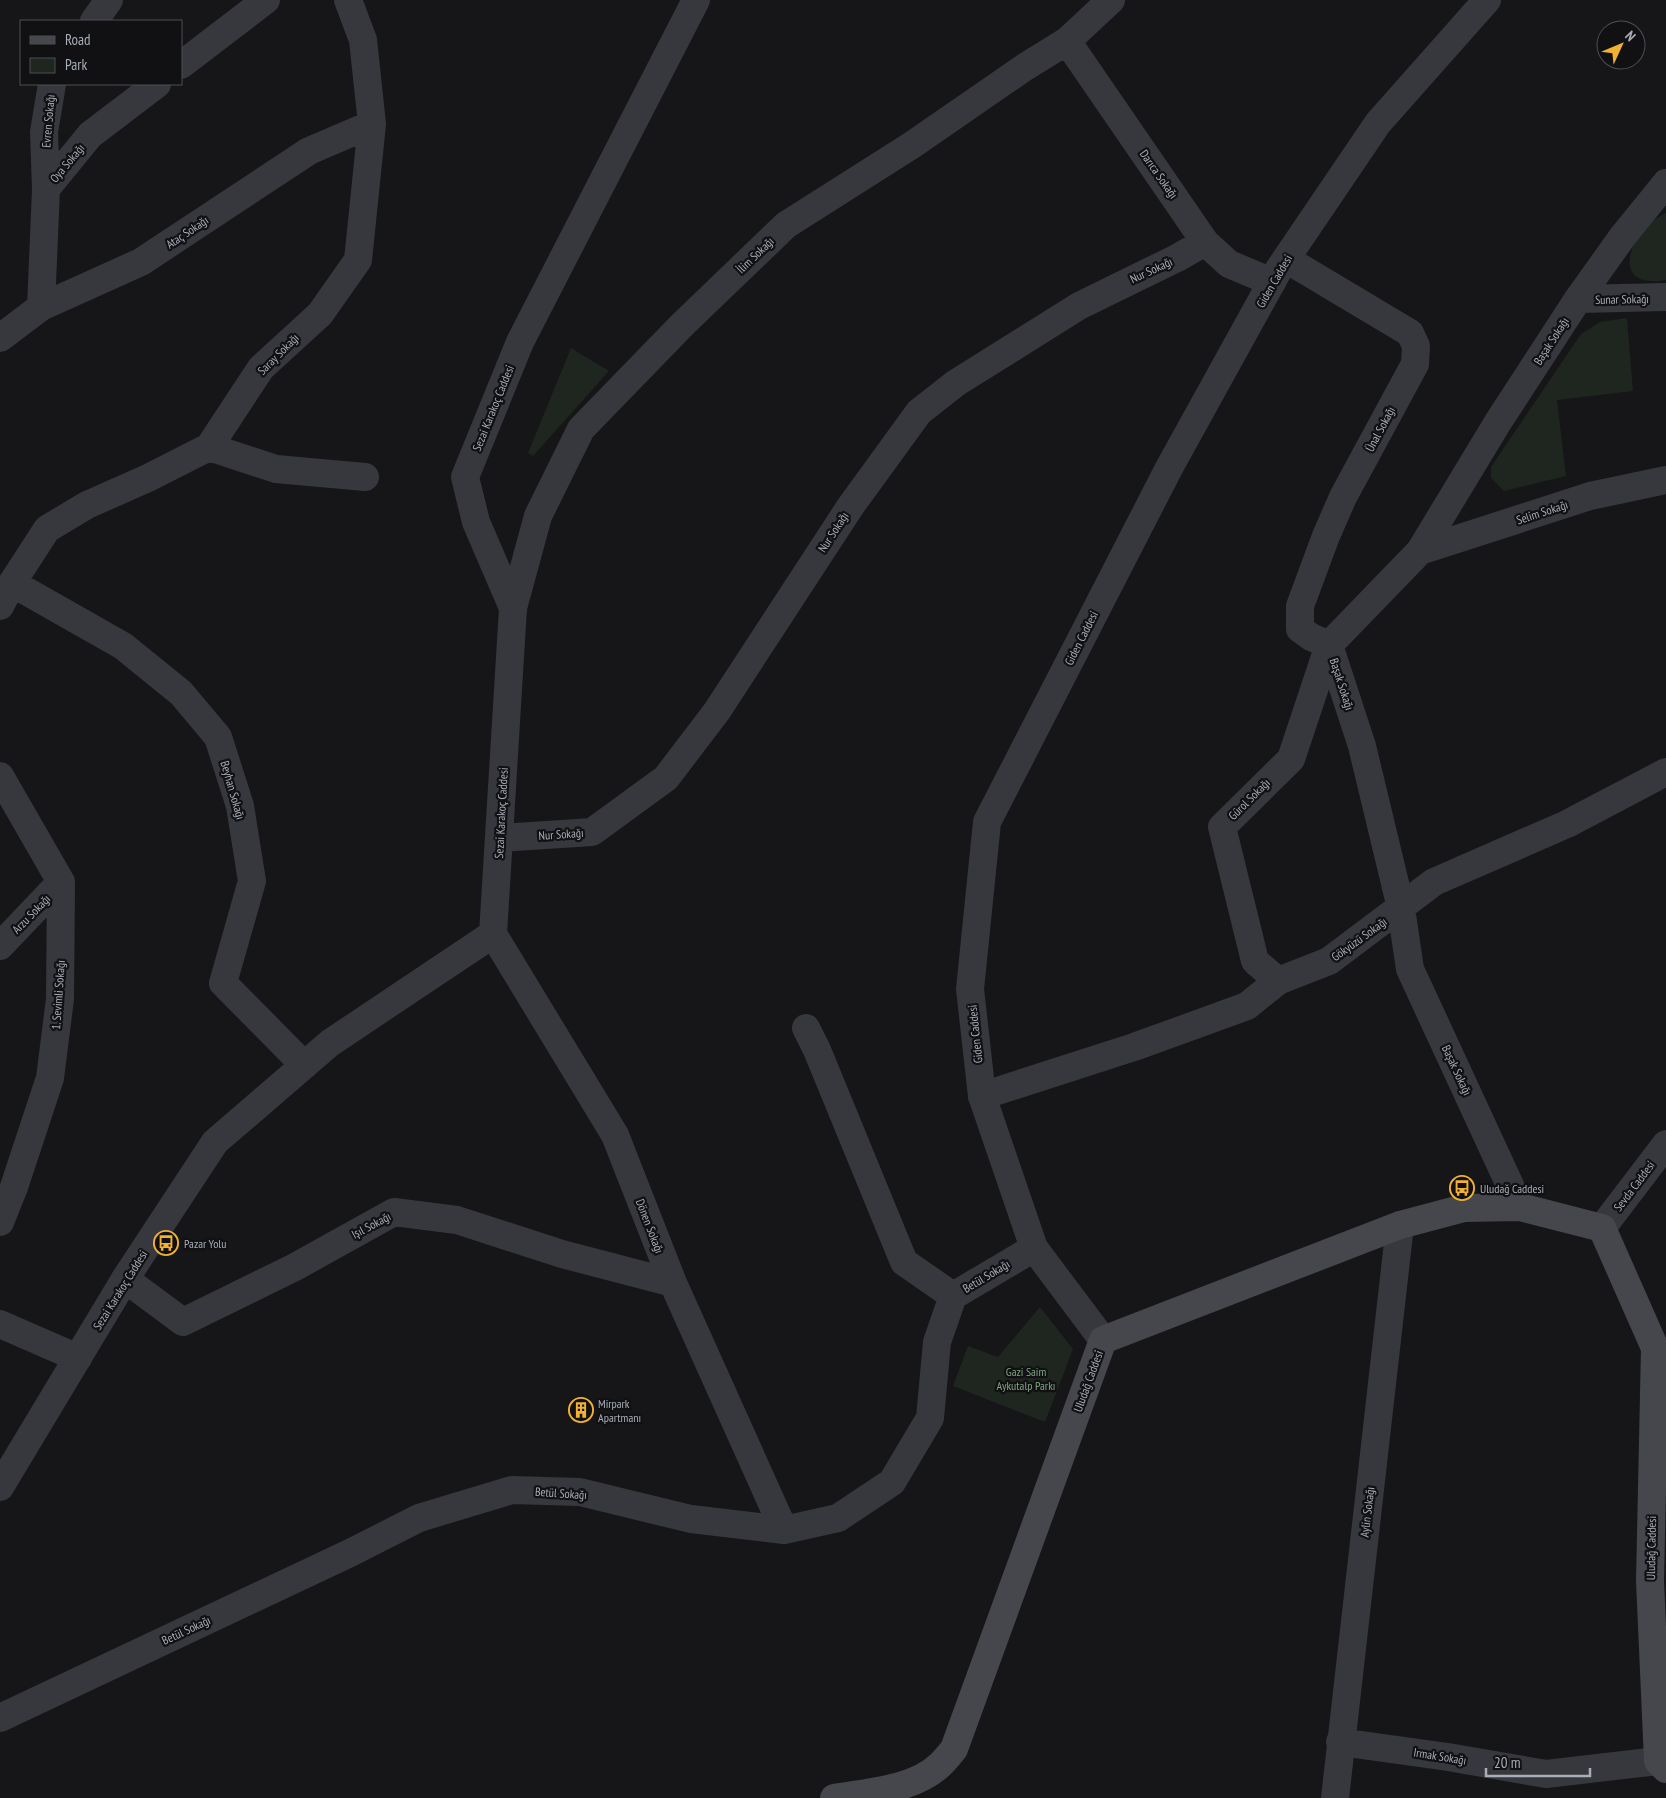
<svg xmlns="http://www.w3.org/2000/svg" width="1666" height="1798" font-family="'PT Sans Narrow',sans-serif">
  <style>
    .green { fill: #1e261f }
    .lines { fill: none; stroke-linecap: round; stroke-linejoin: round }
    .minor { stroke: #37383d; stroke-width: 28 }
    .tertiary { stroke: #37383d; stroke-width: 28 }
    .secondary { stroke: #45474d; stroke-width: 28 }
    .labels { text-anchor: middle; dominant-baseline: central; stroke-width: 4.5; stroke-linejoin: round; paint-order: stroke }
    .street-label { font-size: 12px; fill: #a8adb8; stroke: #111113 }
    .poi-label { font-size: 12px; fill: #a8adb8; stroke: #111113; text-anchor: start }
    .park-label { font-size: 12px; fill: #7fa381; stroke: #111113 }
  </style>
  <rect width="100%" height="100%" fill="#161618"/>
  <!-- green -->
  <path class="green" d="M1666,213V280C1617,289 1624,248 1649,224C1654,219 1661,216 1666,213Z
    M1627,318L1633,391L1557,400L1566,476L1504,491L1491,478V467L1581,334L1600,322Z
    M571,348L609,371L533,456L528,453Z
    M1040,1307L1073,1349L1045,1422L953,1386L968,1346L998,1357Z"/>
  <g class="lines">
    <!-- minor -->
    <path class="minor" d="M94,21L109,0
      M1067,41L1205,242L1229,264L1272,282
      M181,65L266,0
      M46,189L44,132L52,84
      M1578,299L1666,297
      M41,307L46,189L90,135L157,84
      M0,338L41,307L141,262L309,151L372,124
      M209,447L276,469L365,477
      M1420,551L1590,496L1666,480
      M12,583L123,646L181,693L218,737L240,806L252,881L223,983L304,1065
      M0,606L12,583L47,529L87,505L148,478L209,447L261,368L320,314L358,260L372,124L363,40L348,0
      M513,608L538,516L581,429L682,325L786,225L912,145L1025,67L1067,41L1111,0
      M0,776L61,882L60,999L50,1078L14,1187L0,1222
      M500,838L592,832L666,778L717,711L850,507L919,412L956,383L1079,306L1177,258L1205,242
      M493,934L615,1135L673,1283L784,1530
      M0,946L61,882
      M1278,981L1255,961L1222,827L1291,759L1329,645L1311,637L1300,629V606L1326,536L1343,497L1415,364L1416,346L1410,333L1286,259
      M806,1028L817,1050L904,1262L953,1296
      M982,1096L1134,1047L1247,1006L1278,981L1329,961L1434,882L1567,824L1666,772
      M1520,1207L1410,969L1401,908L1362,746L1329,645L1420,551L1498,422L1578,299L1623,236L1666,183
      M1602,1228L1666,1144
      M125,1279L183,1322L295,1267L394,1212L457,1220L562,1254L673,1283
      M0,1324L78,1358
      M0,1718L350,1553L419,1518L512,1490L580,1492L691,1519L784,1530L838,1518L892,1482L930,1418L937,1342L953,1296L1034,1248
      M1340,1742L1448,1757L1546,1774L1658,1761
      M1335,1798L1400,1225"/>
    <!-- tertiary -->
    <path class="tertiary" d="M1103,1340L1034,1248L982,1096L970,989L987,822L1169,468L1279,269L1378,123L1487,0
      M0,1487L125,1279L215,1142L330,1043L493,934L513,608L476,522L465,477L520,342L696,0"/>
    <!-- secondary -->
    <path class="secondary" d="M834,1798C869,1792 914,1790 941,1764C946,1759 950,1754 954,1749L1103,1340L1400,1225L1464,1208L1520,1207L1602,1228L1655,1348L1650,1581L1658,1761L1666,1769"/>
  </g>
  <!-- icons -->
  <defs>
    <symbol id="bus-ring" viewBox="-11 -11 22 22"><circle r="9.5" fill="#111113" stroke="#f2b134" stroke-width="1.5"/><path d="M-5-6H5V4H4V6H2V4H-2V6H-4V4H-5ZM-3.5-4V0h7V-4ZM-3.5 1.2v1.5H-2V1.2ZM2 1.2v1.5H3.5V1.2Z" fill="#f2b134"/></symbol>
    <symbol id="building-ring" viewBox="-11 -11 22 22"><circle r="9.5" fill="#111113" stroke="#f2b134" stroke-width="1.5"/><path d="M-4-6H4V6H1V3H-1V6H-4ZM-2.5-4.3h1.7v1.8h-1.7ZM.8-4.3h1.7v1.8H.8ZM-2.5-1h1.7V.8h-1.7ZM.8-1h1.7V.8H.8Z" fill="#f2b134"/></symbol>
  </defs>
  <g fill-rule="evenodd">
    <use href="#bus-ring" x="1448" y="1174" width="28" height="28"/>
    <use href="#bus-ring" x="152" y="1229" width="28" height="28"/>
    <use href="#building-ring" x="567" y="1396" width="28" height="28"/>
  </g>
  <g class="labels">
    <!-- street labels -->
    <g class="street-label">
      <text transform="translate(48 121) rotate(-85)">Evren Sokağı</text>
      <text transform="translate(67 163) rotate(-50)">Oya Sokağı</text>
      <text transform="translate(1159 174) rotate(55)">Darıca Sokağı</text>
      <text transform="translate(187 232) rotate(-34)">Ataç Sokağı</text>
      <text transform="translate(755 255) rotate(-44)">İlim Sokağı</text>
      <text transform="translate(1151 270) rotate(-25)">Nur Sokağı</text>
      <text transform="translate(1274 281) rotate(-60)">Giden Caddesi</text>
      <text transform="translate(1622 299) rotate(-1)">Sunar Sokağı</text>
      <text transform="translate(1551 341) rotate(-57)">Başak Sokağı</text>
      <text transform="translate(278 354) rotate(-45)">Saray Sokağı</text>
      <text transform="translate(493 408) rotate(-68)">Sezai Karakoç Caddesi</text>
      <text transform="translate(1380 429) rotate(-62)">Ünal Sokağı</text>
      <text transform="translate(1542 512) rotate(-18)">Selim Sokağı</text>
      <text transform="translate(833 532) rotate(-57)">Nur Sokağı</text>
      <text transform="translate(1081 638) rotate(-63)">Giden Caddesi</text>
      <text transform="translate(1342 684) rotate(72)">Başak Sokağı</text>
      <text transform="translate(233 790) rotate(74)">Beyhan Sokağı</text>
      <text transform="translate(1249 799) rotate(-45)">Gürol Sokağı</text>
      <text transform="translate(501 813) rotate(-87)">Sezai Karakoç Caddesi</text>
      <text transform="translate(561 834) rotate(-4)">Nur Sokağı</text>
      <text transform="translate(31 914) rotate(-46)">Arzu Sokağı</text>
      <text transform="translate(1359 939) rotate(-36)">Gökyüzü Sokağı</text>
      <text transform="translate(58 995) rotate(-86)">1. Sevimli Sokağı</text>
      <text transform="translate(975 1034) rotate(-96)">Giden Caddesi</text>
      <text transform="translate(1457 1070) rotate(65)">Başak Sokağı</text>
      <text transform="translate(1634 1186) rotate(-53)">Sevda Caddesi</text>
      <text transform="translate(371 1225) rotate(-28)">Işıl Sokağı</text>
      <text transform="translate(650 1226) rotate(69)">Dönen Sokağı</text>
      <text transform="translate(986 1276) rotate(-31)">Betül Sokağı</text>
      <text transform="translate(120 1290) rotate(-58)">Sezai Karakoç Caddesi</text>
      <text transform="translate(1088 1381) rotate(-70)">Uludağ Caddesi</text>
      <text transform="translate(561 1493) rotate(4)">Betül Sokağı</text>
      <text transform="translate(1367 1512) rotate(-83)">Aylin Sokağı</text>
      <text transform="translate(1651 1548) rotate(-89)">Uludağ Caddesi</text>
      <text transform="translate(186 1630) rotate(-25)">Betül Sokağı</text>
      <text transform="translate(1440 1756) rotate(9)">Irmak Sokağı</text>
    </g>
    <!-- poi labels -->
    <g class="poi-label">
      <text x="1480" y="1188">Uludağ Caddesi</text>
      <text x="184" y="1243">Pazar Yolu</text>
      <text x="598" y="1403">Mirpark<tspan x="598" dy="14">Apartmanı</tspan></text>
    </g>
    <!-- park labels -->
    <g class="park-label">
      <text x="1026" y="1371">Gazi Saim<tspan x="1026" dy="14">Aykutalp Parkı</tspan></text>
    </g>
  </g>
  <!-- legend -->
  <rect x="20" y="20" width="162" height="65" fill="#111113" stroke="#4d4f55"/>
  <rect x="30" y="36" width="25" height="8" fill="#45474d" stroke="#4d4f55"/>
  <text x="65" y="45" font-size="15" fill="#a8adb8">Road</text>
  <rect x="30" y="58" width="25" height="15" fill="#1e261f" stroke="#4d4f55"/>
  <text x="65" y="70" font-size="15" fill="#a8adb8">Park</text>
  <!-- north arrow -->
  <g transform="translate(1621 45) rotate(46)"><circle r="24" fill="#111113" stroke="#4d4f55"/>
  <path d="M0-4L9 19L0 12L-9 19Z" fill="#f2b134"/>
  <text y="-8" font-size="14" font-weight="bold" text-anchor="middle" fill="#a8adb8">N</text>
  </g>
  <!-- scale -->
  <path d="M1486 1768v8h104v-8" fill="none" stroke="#a8adb8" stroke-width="2.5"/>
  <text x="1494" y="1768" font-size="15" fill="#a8adb8" stroke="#111113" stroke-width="4" paint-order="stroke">20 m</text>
</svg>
